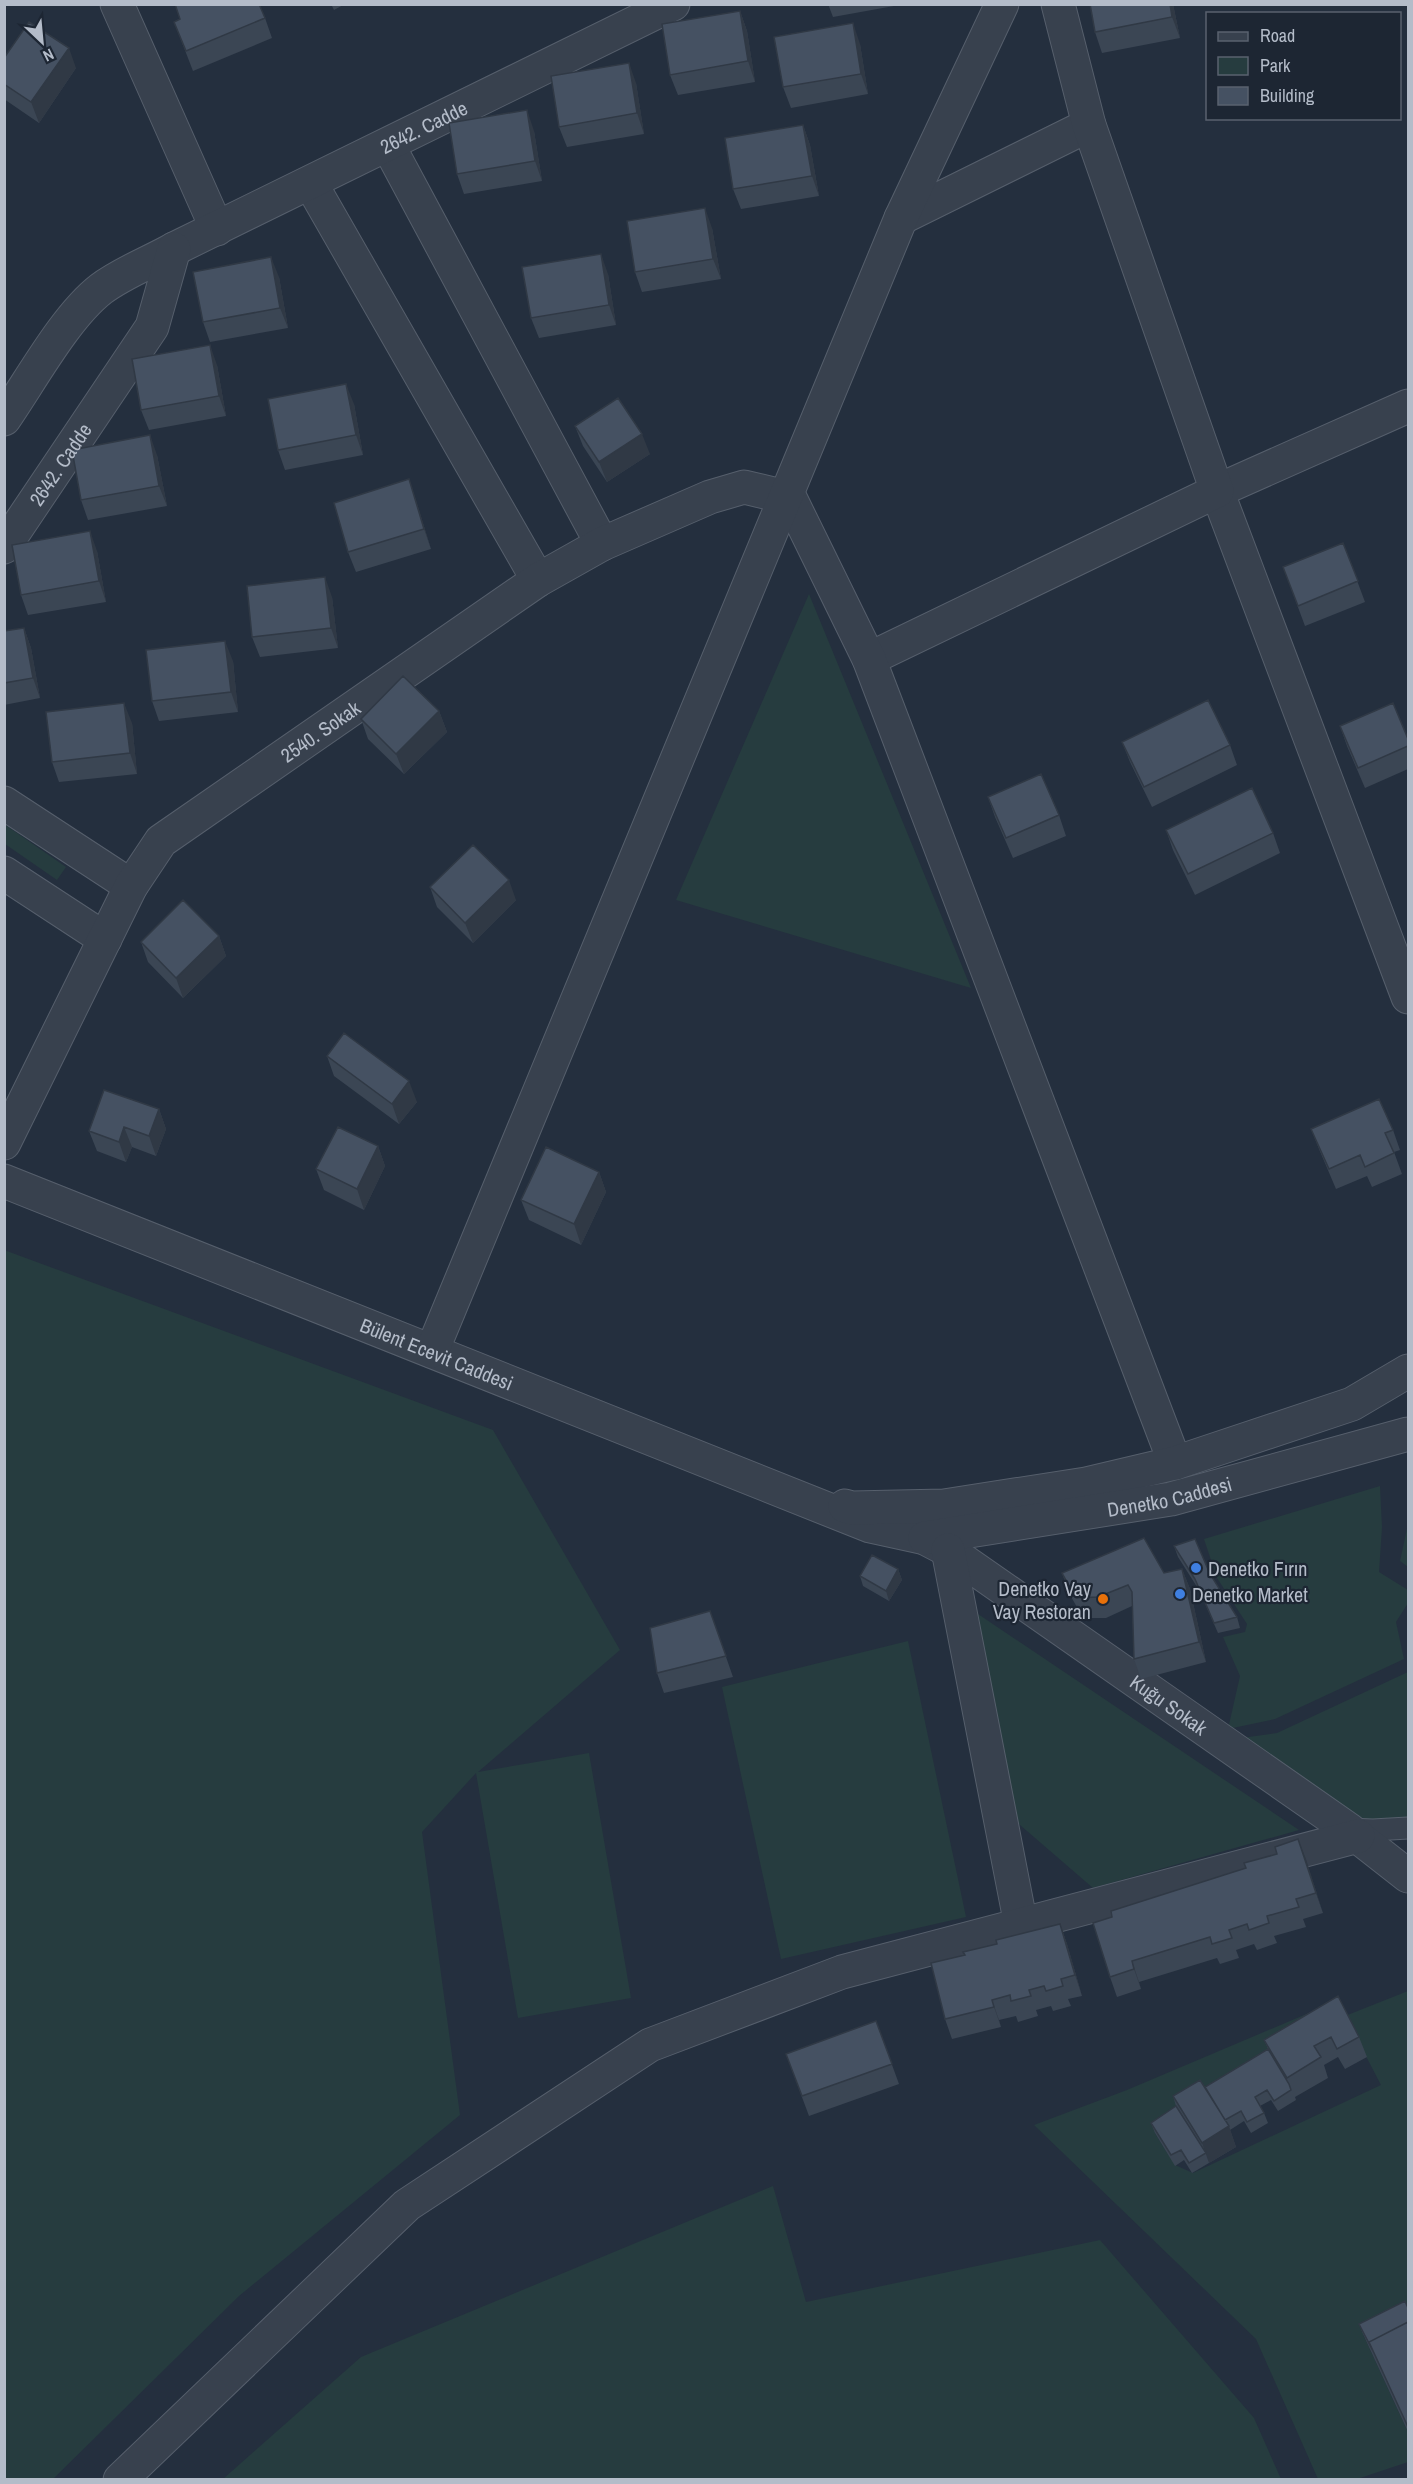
<svg xmlns="http://www.w3.org/2000/svg" width="1413" height="2484" font-family="'Archivo Narrow',sans-serif">
  <style>
    .green { fill: #263c3f }
    .lines { fill: none; stroke-linecap: round; stroke-linejoin: round }
    .service-casing { stroke: #565f6c; stroke-width: 23 }
    .minor-casing { stroke: #565f6c; stroke-width: 35 }
    .service { stroke: #38414e; stroke-width: 21 }
    .minor { stroke: #38414e; stroke-width: 33 }
    .wall { fill: #3b4654 }
    .shaded-wall { fill: #303945 }
    .building { fill: #455162; stroke: #303945; stroke-width: 1.5 }
    .shop-dot { fill: #3f7fe0; stroke: #1d2633; stroke-width: 2 }
    .food-dot { fill: #e8710a; stroke: #1d2633; stroke-width: 2 }
    .labels { text-anchor: middle; dominant-baseline: central; stroke-width: 4.5; stroke-linejoin: round; paint-order: stroke }
    .street-label { font-size: 20px; fill: #b4bcc9; stroke: #1d2633 }
    .poi-label { font-size: 20px; fill: #b4bcc9; stroke: #1d2633; text-anchor: start }
  </style>
  <rect width="100%" height="100%" fill="#242f3e"/>
  <!-- green -->
  <path class="green" d="M809,594L971,988L676,900Z
    M4,824L66,867L57,880L5,844Z
    M4,1250L493,1430L620,1650L478,1772L589,1753L631,1998L518,2018L476,1773L422,1832L460,2115L239,2296L52,2480L4,2479Z
    M1380,1486L1382,1527L1379,1572L1408,1590V1603L1396,1622L1404,1659L1275,1719L1228,1729L1240,1676L1223,1637L1245,1632L1247,1624L1217,1578L1204,1539Z
    M1408,1524V1567L1400,1561Z
    M978,1614L1299,1830L1093,1888L1012,1818Z
    M908,1641L966,1917L781,1959L722,1687Z
    M1408,1672V1822L1349,1824L1227,1740L1277,1733Z
    M1408,1991V2311L1363,2334L1408,2432V2462L1357,2479H1318L1256,2339L1034,2125L1127,2090L1337,2001L1155,2133L1175,2165L1193,2173L1381,2085L1345,2016Z
    M773,2186L806,2302L1100,2240L1254,2418L1281,2479H223L361,2357Z"/>
  <g class="lines">
    <defs>
      <path id="service" d="M1349,1829L1373,1830L1408,1828"/>
      <g id="minor">
        <path d="M117,4L217,229"/>
        <path d="M388,145L602,544"/>
        <path d="M311,184L538,580"/>
        <path d="M901,218L1089,125"/>
        <path d="M1408,406L1217,491L1408,997"/>
        <path id="s1" d="M4,419C31,380 65,317 101,289C122,273 151,262 174,249L673,4"/>
        <path id="s2" d="M4,547L152,327L174,249"/>
        <path d="M869,659L1217,491L1089,125L1058,4"/>
        <path d="M4,803L131,886"/>
        <path d="M4,873L105,939"/>
        <path id="s3" d="M4,1143L131,886L161,841L538,580L602,544L710,497L744,487L786,497L791,500L869,659L1175,1463"/>
        <path id="s4" d="M4,1181L870,1526L925,1538L948,1550L1348,1829L1408,1876"/>
        <path d="M432,1351L901,218L1002,4"/>
        <path d="M845,1506L852,1508L944,1506L1086,1484L1175,1463L1352,1404L1408,1371"/>
        <path id="s5" d="M925,1538L1171,1499L1408,1434"/>
        <path d="M948,1550L1021,1925"/>
        <path d="M120,2480L407,2205L650,2045L842,1972L1358,1836"/>
      </g>
    </defs>
    <!-- service casing -->
    <use href="#service" class="service-casing"/>
    <!-- minor casing -->
    <use href="#minor" class="minor-casing"/>
    <!-- service -->
    <use href="#service" class="service"/>
    <!-- minor -->
    <use href="#minor" class="minor"/>
  </g>
  <!-- wall -->
  <path class="wall" d="M175,4L265,18L272,38L193,71L174,22L180,19Z
    M331,4H345L334,10Z
    M828,4H905L833,17Z
    M1173,4L1180,38L1102,53L1095,32Z
    M740,11L747,31L755,82L678,95L670,75Z
    M860,44L868,94L791,108L783,87Z
    M4,58L76,68L39,123L4,99Z
    M636,83L644,134L567,147L559,127Z
    M803,125L810,145L819,196L741,209L733,189Z
    M534,131L542,181L464,194L457,174Z
    M712,228L721,279L642,292L635,272Z
    M608,274L616,325L539,338L531,318Z
    M279,277L288,328L210,342L203,322Z
    M217,365L226,416L149,430L141,410Z
    M354,404L363,455L285,470L278,450Z
    M575,426L650,454L607,482L583,446Z
    M157,455L167,506L88,520L81,500Z
    M409,479L431,549L356,572L348,552Z
    M1343,543L1365,602L1305,626L1283,567Z
    M97,551L106,602L28,615L21,595Z
    M332,597L338,648L260,657L252,637Z
    M24,628L31,648L40,698L4,705V631Z
    M233,661L238,712L159,721L152,701Z
    M439,711L447,732L404,774L368,739L361,719Z
    M132,723L137,774L59,782L52,762Z
    M1340,726L1408,739V769L1365,788L1347,746Z
    M1122,742L1230,745L1237,765L1152,807L1130,762Z
    M988,797L1059,815L1066,836L1013,858L995,817Z
    M1166,830L1273,833L1280,853L1195,895L1173,850Z
    M430,887L516,900L473,943L437,907Z
    M219,936L226,956L183,998L148,962L141,942Z
    M327,1056L417,1102L399,1124L334,1076Z
    M159,1109L166,1129L156,1156L132,1147L126,1162L97,1151L89,1131Z
    M1311,1129L1393,1130L1400,1150L1394,1152L1402,1174L1372,1187L1367,1176L1336,1189L1319,1149Z
    M378,1146L385,1166L364,1210L324,1190L316,1169Z
    M599,1172L606,1192L581,1245L529,1220L521,1200Z
    M1174,1546L1210,1574L1237,1617L1240,1628L1218,1633L1199,1590L1178,1557Z
    M898,1569L902,1580L889,1601L863,1586L860,1576Z
    M1182,1569L1190,1589L1206,1662L1141,1679L1134,1659L1132,1606L1106,1618H1083L1069,1593L1062,1573H1164Z
    M710,1611L733,1677L664,1693L657,1673Z
    M1298,1839L1323,1913L1303,1919L1306,1927L1274,1936L1277,1943L1257,1950L1254,1944L1236,1950L1239,1958L1220,1964L1217,1958L1139,1982L1141,1989L1117,1997L1110,1977L1246,1868L1277,1854Z
    M1060,1924L1067,1944L1082,1996L1068,1999L1071,2006L1053,2011L1051,2006L1036,2010L1038,2016L1018,2022L1016,2016L999,2020L1001,2027L952,2039L945,2019L965,1955L997,1944Z
    M1338,1996L1359,2037L1367,2057L1345,2069L1338,2057L1324,2065L1328,2078L1295,2097L1296,2100L1278,2111L1271,2100L1260,2106L1264,2113L1268,2123L1251,2133L1244,2121L1230,2130L1236,2147L1192,2173L1184,2160L1175,2166L1155,2133L1151,2123L1176,2106L1173,2096L1206,2090L1268,2049L1264,2040Z
    M876,2021L899,2084L809,2116L786,2054Z
    M1408,2308V2432L1363,2334L1359,2324Z"/>
  <!-- shaded-wall -->
  <path class="shaded-wall" d="M1170,4H1173L1180,38L1172,17Z
    M740,11L747,31L755,82L748,61Z
    M853,23L860,44L868,94L861,74Z
    M69,48L76,68L39,123L31,102Z
    M629,63L636,83L644,134L637,113Z
    M527,110L534,131L542,181L535,161Z
    M803,125L810,145L819,196L812,176Z
    M705,208L712,228L721,279L713,259Z
    M601,254L608,274L616,325L609,305Z
    M271,257L279,277L288,328L280,308Z
    M210,345L217,365L226,416L219,396Z
    M346,384L354,404L363,455L356,435Z
    M642,434L650,454L607,482L599,462Z
    M150,435L157,455L167,506L159,486Z
    M409,479L416,500L431,549L424,529Z
    M90,531L97,551L106,602L99,581Z
    M325,577L332,597L338,648L331,628Z
    M24,628L31,648L40,698L33,678Z
    M225,641L233,661L238,712L231,692Z
    M124,703L132,723L137,774L130,753Z
    M439,711L447,732L404,774L396,754Z
    M509,880L516,900L473,943L465,923Z
    M219,936L226,956L183,998L176,978Z
    M409,1081L417,1102L399,1124L392,1104Z
    M159,1109L166,1129L156,1156L149,1136Z
    M124,1127L132,1147L126,1162L119,1142Z
    M378,1146L385,1166L364,1210L357,1189Z
    M599,1172L606,1192L581,1245L574,1224Z
    M898,1569L902,1580L889,1601L886,1591Z
    M1182,1569L1190,1589L1206,1662L1199,1642Z
    M1298,1839L1306,1859L1323,1913L1316,1893Z
    M1060,1924L1067,1944L1082,1996L1075,1975Z
    M1132,1961L1139,1982L1141,1989L1134,1969Z
    M992,2000L999,2020L1001,2027L994,2007Z
    M1229,2126L1236,2147L1209,2163L1202,2143Z"/>
  <!-- building -->
  <path class="building" d="M175,4H259L265,18L186,51L174,22L180,19Z
    M1090,4H1170L1172,17L1095,32Z
    M740,11L748,61L670,75L662,24Z
    M29,22L69,48L31,102L4,84V58Z
    M853,23L861,74L783,87L774,37Z
    M629,63L637,113L559,127L551,76Z
    M527,110L535,161L457,174L449,123Z
    M803,125L812,176L733,189L725,138Z
    M705,208L713,259L635,272L627,221Z
    M601,254L609,305L531,318L522,267Z
    M271,257L280,308L203,322L193,272Z
    M210,345L219,396L141,410L132,359Z
    M346,384L356,435L278,450L268,399Z
    M618,398L642,434L599,462L575,426Z
    M150,435L159,486L81,500L72,450Z
    M409,479L424,529L348,552L334,503Z
    M90,531L99,581L21,595L12,545Z
    M1343,543L1358,581L1298,606L1283,567Z
    M325,577L331,628L252,637L247,586Z
    M24,628L33,678L4,683V631Z
    M225,641L231,692L152,701L146,650Z
    M403,676L439,711L396,754L361,719Z
    M1208,700L1230,745L1144,787L1122,742Z
    M124,703L130,753L52,762L46,712Z
    M1393,703L1408,739V746L1358,768L1340,726Z
    M1041,774L1059,815L1006,838L988,797Z
    M1252,788L1273,833L1188,874L1166,830Z
    M473,845L509,880L465,923L430,887Z
    M183,900L219,936L176,978L141,942Z
    M344,1033L409,1081L392,1104L327,1056Z
    M104,1090L159,1109L149,1136L124,1127L119,1142L89,1131Z
    M1379,1099L1393,1130L1385,1133L1394,1153L1365,1167L1360,1155L1329,1169L1311,1129Z
    M338,1127L378,1146L357,1189L316,1169Z
    M546,1147L599,1172L574,1224L521,1200Z
    M1144,1538L1164,1573L1182,1569L1199,1642L1134,1659L1132,1592L1128,1585L1098,1597L1076,1598L1062,1573Z
    M1195,1539L1210,1574L1237,1617L1214,1623L1195,1579L1174,1546Z
    M872,1555L898,1569L886,1591L860,1576Z
    M710,1611L726,1656L657,1673L650,1628Z
    M1298,1839L1316,1893L1296,1899L1299,1907L1267,1916L1269,1923L1249,1930L1247,1924L1229,1930L1232,1938L1212,1944L1210,1937L1132,1961L1134,1969L1110,1977L1093,1923L1112,1917L1111,1911L1246,1868L1244,1863L1277,1854L1275,1847Z
    M1060,1924L1075,1975L1061,1979L1063,1986L1046,1991L1044,1986L1029,1990L1031,1996L1011,2001L1010,1995L992,2000L994,2007L945,2019L931,1963L965,1955L963,1952L997,1944L996,1940Z
    M1338,1996L1359,2037L1337,2049L1331,2037L1314,2046L1321,2057L1287,2078L1264,2040Z
    M876,2021L892,2064L802,2096L786,2054Z
    M1268,2049L1289,2084L1291,2090L1274,2101L1267,2090L1255,2097L1264,2113L1247,2122L1241,2111L1225,2120L1205,2087Z
    M1200,2080L1229,2126L1202,2143L1173,2096Z
    M1176,2106L1206,2153L1189,2163L1181,2150L1171,2155L1151,2123Z
    M1405,2301L1408,2308V2322L1369,2342L1373,2351L1359,2324Z
    M1408,2322V2427L1369,2342Z"/>
  <!-- markers -->
  <g class="shop-dot">
    <circle cx="1196" cy="1568" r="6"/>
    <circle cx="1180" cy="1594" r="6"/>
  </g>
  <circle class="food-dot" cx="1103" cy="1599" r="6"/>
  <g class="labels">
    <!-- street labels -->
    <g class="street-label">
      <text stroke="none"><textPath href="#s1" startOffset="524">2642. Cadde</textPath></text>
      <text stroke="none"><textPath href="#s2" startOffset="100">2642. Cadde</textPath></text>
      <text stroke="none"><textPath href="#s3" startOffset="534">2540. Sokak</textPath></text>
      <text stroke="none"><textPath href="#s4" startOffset="466">Bülent Ecevit Caddesi</textPath></text>
      <text stroke="none"><textPath href="#s5" startOffset="248">Denetko Caddesi</textPath></text>
      <text stroke="none"><textPath href="#s4" startOffset="1284">Kuğu Sokak</textPath></text>
    </g>
    <!-- poi labels -->
    <g class="poi-label">
      <text x="1208" y="1568">Denetko Fırın</text>
      <text x="1091" y="1588" text-anchor="end">Denetko Vay<tspan x="1091" dy="23">Vay Restoran</tspan></text>
      <text x="1192" y="1594">Denetko Market</text>
    </g>
  </g>
  <!-- border -->
  <rect width="1413" height="2484" fill="none" stroke="#b4bcc9" stroke-width="12"/>
  <!-- legend -->
  <rect x="1206" y="12" width="195" height="108" fill="#1d2633" stroke="#59626f" stroke-width="1.5"/>
  <rect x="1218" y="32" width="30" height="9" fill="#38414e" stroke="#59626f" stroke-width="1.5"/>
  <text x="1260" y="42" font-size="18" fill="#b4bcc9">Road</text>
  <rect x="1218" y="57" width="30" height="18" fill="#263c3f" stroke="#59626f" stroke-width="1.5"/>
  <text x="1260" y="72" font-size="18" fill="#b4bcc9">Park</text>
  <rect x="1218" y="87" width="30" height="18" fill="#455162" stroke="#59626f" stroke-width="1.5"/>
  <text x="1260" y="102" font-size="18" fill="#b4bcc9">Building</text>
  <!-- north arrow -->
  <g transform="translate(42 42) rotate(154)" stroke="#1d2633" stroke-width="4.5" paint-order="stroke">
  <path d="M0-4.5L10 22L0 15L-10 22Z" fill="#b4bcc9"/>
  <text y="-9" font-size="16" font-weight="bold" text-anchor="middle" fill="#b4bcc9">N</text>
  </g>
</svg>
